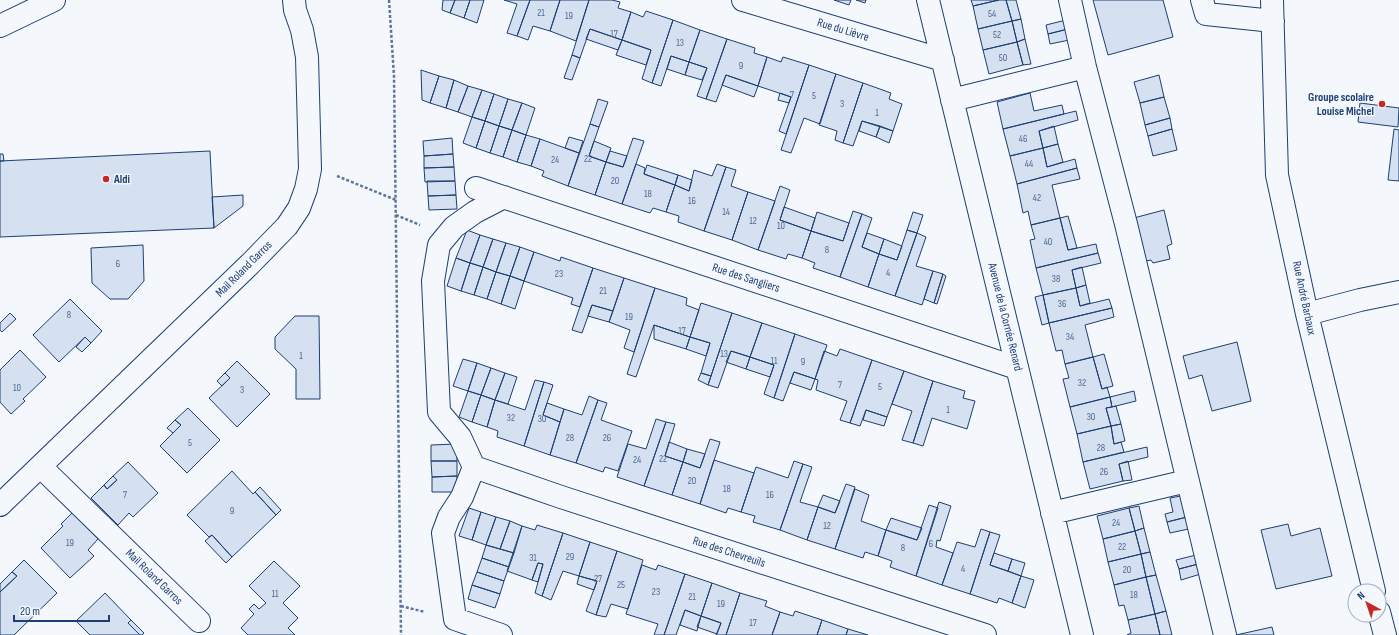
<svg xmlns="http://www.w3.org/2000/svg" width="1399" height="635" font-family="'Sofia Sans Condensed',sans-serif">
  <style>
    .building { fill: #d5e0f0; stroke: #1d3f73 }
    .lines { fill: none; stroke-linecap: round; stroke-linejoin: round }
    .minor-casing { stroke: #1d3f73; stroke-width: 24 }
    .path { stroke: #5e769c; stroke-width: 2.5; stroke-dasharray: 3 2; stroke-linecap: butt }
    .minor { stroke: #f4f7fb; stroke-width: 22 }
    .poi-dot { fill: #c62828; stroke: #f4f7fb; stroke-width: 1.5 }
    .labels { text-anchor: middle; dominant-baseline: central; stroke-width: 3; stroke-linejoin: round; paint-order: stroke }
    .number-label { font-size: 10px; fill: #4b6792 }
    .street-label { font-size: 12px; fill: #1d3f73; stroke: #f4f7fb }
    .poi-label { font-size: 12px; font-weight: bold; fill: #1d3f73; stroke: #f4f7fb; text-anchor: end }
  </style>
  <rect width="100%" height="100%" fill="#f4f7fb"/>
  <!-- building -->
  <path class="building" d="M443,0H455L450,13L442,10Z
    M455,0H470L464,18L450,13Z
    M470,0H484L477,23L464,18Z
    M504,0H530L517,36L507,33L517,4Z
    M530,0H560L550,31L533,26L528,40L517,36Z
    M560,0H589L576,41L550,31Z
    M589,0H612L620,2L618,8L631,12L622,40L590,29L580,58L572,55Z
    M834,0H851L849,5Z
    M856,0H866L865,3Z
    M971,0H999L973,6Z
    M999,0H1006L1012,21L978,29L973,6Z
    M1006,0H1016L1021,19L1012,21Z
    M1093,0H1163L1173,37L1108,55Z
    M646,11L673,20L652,83L642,79L651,50L622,40L631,12L643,17Z
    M1021,19L1025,39L1017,42L1012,21Z
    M1070,19L1072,28L1048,34L1046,25Z
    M673,20L700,30L689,62L671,56L661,86L652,83Z
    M1012,21L1017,42L983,50L978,29Z
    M1072,28L1074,39L1050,44L1048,34Z
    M590,29L622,40L618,50L586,39Z
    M700,30L727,39L706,99L697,96L707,68L689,62Z
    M727,39L755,48L754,53L767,57L758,86L726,75L716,102L706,99Z
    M1025,39L1031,64L1023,65L1017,42Z
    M622,40L651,50L646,65L616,55Z
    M1017,42L1023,65L989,74L983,50Z
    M572,55L580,58L572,80L564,78Z
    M671,56L689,62L685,75L667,69Z
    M767,57L781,62L783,57L809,65L786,134L779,131L791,97L758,86Z
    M689,62L707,68L702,80L685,75Z
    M809,65L836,74L820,124L804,118L791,153L781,150Z
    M421,70L439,76L430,103L422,100Z
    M836,74L863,83L843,143L835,140L837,131L819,125Z
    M726,75L758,86L754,97L722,85Z
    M1159,75L1164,97L1140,103L1134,82Z
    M439,76L454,80L446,108L430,103Z
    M454,80L468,86L458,112L446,108Z
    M863,83L891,93L889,99L902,104L893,131L862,121L853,146L843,143Z
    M468,86L482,90L472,117L458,112Z
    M482,90L494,94L485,121L472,117Z
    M780,93L791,97L789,103L778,100Z
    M1030,93L1034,111L1062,105L1064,114L1003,129L997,102Z
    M494,94L508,99L499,126L485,121Z
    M1164,97L1170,118L1145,125L1140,103Z
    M508,99L522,103L512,130L499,126Z
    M598,99L608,102L599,127L590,124Z
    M522,103L535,108L526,135L512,130Z
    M1360,103L1399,108L1398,127L1358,122Z
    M1076,111L1078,120L1039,131L1043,148L1010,156L1003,129Z
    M472,117L485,121L476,148L463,143Z
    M1170,118L1172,129L1148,136L1145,125Z
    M485,121L499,126L490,153L476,148Z
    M862,121L880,126L876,137L859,131Z
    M590,124L599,127L589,156L606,162L595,195L568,186Z
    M499,126L512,130L503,157L490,153Z
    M880,126L893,131L889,143L876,137Z
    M1054,126L1058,144L1043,148L1039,131Z
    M1172,129L1177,150L1153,156L1148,136Z
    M1394,129L1399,130V181L1388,180Z
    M512,130L526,135L517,162L503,157Z
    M526,135L540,139L531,166L517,162Z
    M569,137L583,141L579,153L565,148Z
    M452,138L453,154L424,156L423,141Z
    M633,138L644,141L622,204L595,195L606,162L623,167Z
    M540,139L579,153L568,186L542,176L544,171L531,166Z
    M594,141L611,148L606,162L589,156Z
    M1058,144L1063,162L1047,167L1043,148Z
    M1043,148L1047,167L1075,159L1077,168L1017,184L1010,156Z
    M210,151L214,228L0,237V161Z
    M610,151L627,156L623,167L606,162Z
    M0,154H3L4,161H0Z
    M453,154L454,167L424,168V156Z
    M636,164L645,168L644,174L675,185L666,212L653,208L650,213L622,204Z
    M717,164L726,167L704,231L678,222L679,216L666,212L675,185L689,191L694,170L712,176Z
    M647,165L678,175L675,185L644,174Z
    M454,167L455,181L425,182L424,168Z
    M726,167L736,170L731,186L748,192L732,240L704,231Z
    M1077,168L1080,179L1052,185L1060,218L1031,225L1028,211L1023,213L1017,184Z
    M678,175L692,180L689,191L675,185Z
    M427,181H455L456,195L428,196Z
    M780,186L790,190L780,220L811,231L802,258L788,254L786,259L758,250Z
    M748,192L775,201L758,250L732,240Z
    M243,195V206L214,228L212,197Z
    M456,195L457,209L429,210L428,196Z
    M784,207L815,218L811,231L780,220Z
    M1164,210L1172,244L1167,246L1170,259L1153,263L1151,260L1141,262L1130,219Z
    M853,211L862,214L840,277L813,268L815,263L802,258L811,231L843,241Z
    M817,212L849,223L843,241L811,231Z
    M913,212L923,215L917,233L907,230Z
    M862,214L872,218L862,247L879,254L868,287L840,277Z
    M1068,216L1077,248L1068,250L1060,218Z
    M1060,218L1068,250L1096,244L1098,253L1036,268L1030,240L1035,239L1031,225Z
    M467,230L480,235L470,263L456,258Z
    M907,230L917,233L895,296L868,287L879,254L897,260Z
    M867,233L884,239L879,254L862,247Z
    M917,233L926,237L916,266L933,271L922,305L895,296Z
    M480,235L493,239L483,267L470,263Z
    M493,239L506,243L496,272L483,267Z
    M884,239L902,246L897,260L879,254Z
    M506,243L520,247L510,276L496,272Z
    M143,245L144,281L128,299H110L92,283L91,248Z
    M520,247L534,252L524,281L510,276Z
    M534,252L560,261L561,257L593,268L580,307L571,304L573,298L524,281Z
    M1098,253L1101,263L1072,270L1076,288L1043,295L1036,268Z
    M456,258L470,263L461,291L447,286Z
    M470,263L483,267L474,295L461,291Z
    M483,267L496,272L487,299L474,295Z
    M1082,267L1086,285L1076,288L1072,270Z
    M593,268L624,278L613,311L592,305L582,333L572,330Z
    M933,271L943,274L934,303L924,299Z
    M496,272L510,276L501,304L487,299Z
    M943,274L946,276L937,304L934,303Z
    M510,276L524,281L515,309L501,304Z
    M624,278L655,288L634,352L624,348L630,330L609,322Z
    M1086,285L1090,303L1080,306L1076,288Z
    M655,288L687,298L686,305L699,310L690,337L654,325L636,377L627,374Z
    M1076,288L1080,306L1109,299L1112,308L1049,323L1043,295Z
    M1043,295L1049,323L1042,325L1035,297Z
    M70,299L102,331L91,343L85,337L59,362L33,335Z
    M701,303L732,313L711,376L701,373L710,343L690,337Z
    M592,305L613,311L609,322L588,316Z
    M1112,308L1114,317L1085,325L1093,357L1065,364L1062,350L1056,351L1049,323Z
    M10,313L16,319L2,332L0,330V323Z
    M732,313L762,323L750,357L731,351L718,388L708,385Z
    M295,316H319L320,399H296V369L275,349V337Z
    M762,323L795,334L774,398L764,394L774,365L750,357Z
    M654,325L690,337L686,349L654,339Z
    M795,334L827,345L815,379L794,372L783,401L774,398Z
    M85,337L91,343L82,352L76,347Z
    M690,337L710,343L706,356L686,349Z
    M1237,342L1251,401L1212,411L1202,375L1189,379L1183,356Z
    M840,349L872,360L850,423L840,420L847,401L816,390L818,380L815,379L824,351L837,356Z
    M20,350L46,377L23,399L25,401L11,414L0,402V370Z
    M731,351L750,357L746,369L726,362Z
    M1104,354L1113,386L1102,389L1093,357Z
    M750,357L774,365L770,377L746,369Z
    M1093,357L1102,389L1107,387L1110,397L1070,407L1063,379L1069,378L1065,364Z
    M463,359L477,363L468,391L453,386Z
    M872,360L904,371L887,417L866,410L860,426L850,423Z
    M237,361L270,394L237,427L209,398L230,378L225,373Z
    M477,363L491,368L481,395L468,391Z
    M491,368L505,373L495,400L481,395Z
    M904,371L933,381L913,443L902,440L912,411L892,404Z
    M794,372L815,379L811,390L790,383Z
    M225,373L230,378L222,386L217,381Z
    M505,373L517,377L508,404L495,400Z
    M701,373L711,376L708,385L698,380Z
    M535,380L544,382L524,446L497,437L498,431L487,427L495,400L525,410Z
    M933,381L965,391L963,398L975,401L967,429L932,418L923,446L913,443Z
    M544,382L553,385L543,415L560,422L550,455L524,446Z
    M468,391L481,395L472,422L459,417Z
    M1134,391L1136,401L1112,407L1110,397Z
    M481,395L495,400L487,427L472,422Z
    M589,396L598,400L576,463L550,455L564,409L582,415Z
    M1110,397L1112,407L1106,408L1111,426L1077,434L1070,407Z
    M598,400L607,403L601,420L632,431L618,471L605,467L603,472L576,463Z
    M547,403L564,409L560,422L543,415Z
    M1116,406L1121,424L1111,426L1106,408Z
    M188,408L220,440L187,473L160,446L181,425L175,420Z
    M866,410L887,417L884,426L863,420Z
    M656,419L666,422L644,486L617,477L628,444L646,449Z
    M175,420L181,425L173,433L167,428Z
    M666,422L675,424L665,456L683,462L672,495L644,486Z
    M1121,424L1125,441L1114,444L1111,426Z
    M1111,426L1114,444L1121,442L1124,452L1083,462L1077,434Z
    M710,439L720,442L700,504L672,495L683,462L700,468Z
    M669,442L687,449L683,462L665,456Z
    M457,444V461H431V445Z
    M1147,447L1148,457L1119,464L1123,481L1090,489L1083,462Z
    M687,449L705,454L700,468L683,462Z
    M714,460L754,473L741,512L728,508L726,513L700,504Z
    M431,461H457V476L432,477Z
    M794,461L803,464L780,530L753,522L755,516L741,512L756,467L788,478Z
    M1128,461L1132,480L1123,481L1119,464Z
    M128,462L158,493L133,517L129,513L118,525L91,498L104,485L107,489L117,480L113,476Z
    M803,464L812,467L800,502L818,507L807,540L780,530Z
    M232,471L253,494L255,492L276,515L232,557L212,535L209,537L187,515Z
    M113,476L117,480L107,489L104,485Z
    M457,476V492H432V477Z
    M846,484L855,487L835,549L807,540L818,507L835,513Z
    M260,487L281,510L276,515L255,492Z
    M855,489L869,495L861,521L886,530L878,556L865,552L863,558L835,549Z
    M823,495L840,501L835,513L818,507Z
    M1186,495L1191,516L1167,522L1165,514L1173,512L1170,498Z
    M939,502L951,506L940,541L937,540L936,547L953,553L942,585L916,576Z
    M929,505L938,508L916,576L890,567L892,561L878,556L886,530L917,540Z
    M1139,506L1144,528L1135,531L1129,508Z
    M469,508L481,512L472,540L459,536Z
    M1129,508L1135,531L1103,539L1097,516Z
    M481,512L496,517L486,545L472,540Z
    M72,513L98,539L88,550L94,556L70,578L41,548L63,526L61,524Z
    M1191,516L1193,528L1170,533L1167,522Z
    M496,517L510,521L500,549L486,545Z
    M891,518L922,528L917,540L886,530Z
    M510,521L522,526L514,553L500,549Z
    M1288,524L1291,536L1320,528L1332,576L1276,589L1261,530Z
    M537,525L563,533L542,596L535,593L543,564L538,563L532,580L507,571L522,526L535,530Z
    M1144,528L1150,552L1141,554L1135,531Z
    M981,529L990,532L970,594L942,585L957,542L975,547Z
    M1135,531L1141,554L1108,562L1103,539Z
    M990,532L1000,535L990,565L1021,576L1012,603L999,598L997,603L970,594Z
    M563,533L590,542L579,576L563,571L551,600L542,596Z
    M212,535L232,557L226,563L205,541Z
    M590,542L617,551L596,615L586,611L597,581L579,576Z
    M486,545L514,553L509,567L482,558Z
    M617,551L643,560L628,609L611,604L606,617L596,615Z
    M1150,552L1156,575L1146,577L1141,554Z
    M994,553L1012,559L1008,571L990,565Z
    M1141,554L1146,577L1114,585L1108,562Z
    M1200,554L1202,563L1179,569L1176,560Z
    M482,558L509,567L504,581L477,572Z
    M1012,559L1025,563L1021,576L1008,571Z
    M24,560L57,593L14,635H0V592L17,576L12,572Z
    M274,561L300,586L283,603L298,618L288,628L295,635H248L241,628L254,614L249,609L254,604L259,609L266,603L249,586Z
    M538,563L543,564L538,582L532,580Z
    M1202,563L1204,573L1181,580L1179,569Z
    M642,565L656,570L658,565L685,574L664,635H654L658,624L626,614Z
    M12,572L17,576L0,592V584Z
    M477,572L504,581L500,594L472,585Z
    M685,574L712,583L701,616L685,610L676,635H664Z
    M1156,575L1166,611L1155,614L1146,577Z
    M579,576L597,581L594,590L577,584Z
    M1021,576L1034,580L1025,608L1012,603Z
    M1146,577L1155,614L1128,620L1124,605L1119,606L1114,585Z
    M712,583L740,593L726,635H716L721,623L701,616Z
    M472,585L500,594L495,608L468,599Z
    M105,593L131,620L128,623L140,635H90L76,621Z
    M740,593L767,601L765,606L780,612L772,635H726Z
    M685,610L701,616L697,631L680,625Z
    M795,611L822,620L817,635H772L780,612L793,616Z
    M1166,611L1172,635H1160L1155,614Z
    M1155,614L1160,635H1127L1131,633L1128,620Z
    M701,616L721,623L717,634L697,627Z
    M131,620L144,633L142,635H140L128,623Z
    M822,620L848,629L846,635H817Z
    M1272,627L1274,635H1236Z
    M848,629L868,635H846Z"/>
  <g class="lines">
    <defs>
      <path id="minor" d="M743,0L943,60
        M928,0L1082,635
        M1070,0L1085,67L1126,224L1225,635
        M1202,0L1206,14L1273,21
        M1272,0L1277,175L1307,314L1374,591
        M0,26L54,0
        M952,100L1085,67
        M476,188L1017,368
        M1307,314L1360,300L1399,292
        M41,467L199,621
        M474,467L561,497L985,635
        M0,505L250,264L287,226L299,208L306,189L310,169L307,57L302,30L295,10L294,0
        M1052,513L1187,481
        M1379,612L1385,635
        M501,635L455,619L443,533L449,517L462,497L474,467L460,437L439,412L433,281L439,245L454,227L475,212L504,197"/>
    </defs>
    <!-- minor casing -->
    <use href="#minor" class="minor-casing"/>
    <!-- path -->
    <path class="path" d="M389,0L394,76L401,635
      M337,176L396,200
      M396,215L420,225
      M401,606L425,612"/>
    <!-- minor -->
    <use href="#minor" class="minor"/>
  </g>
  <!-- markers -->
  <g class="poi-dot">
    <circle cx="1382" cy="104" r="4"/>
    <circle cx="106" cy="179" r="4"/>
  </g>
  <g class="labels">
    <!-- number labels -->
    <g class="number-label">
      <text x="541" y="13">21</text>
      <text x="992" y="14">54</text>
      <text x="569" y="16">19</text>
      <text x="614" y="34">17</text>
      <text x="997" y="35">52</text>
      <text x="680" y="43">13</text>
      <text x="1003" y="58">50</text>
      <text x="741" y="66">9</text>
      <text x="792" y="95">7</text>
      <text x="814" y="96">5</text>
      <text x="842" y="104">3</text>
      <text x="877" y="113">1</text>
      <text x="1023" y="139">46</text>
      <text x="588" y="159">22</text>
      <text x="555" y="160">24</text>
      <text x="1029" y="164">44</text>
      <text x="615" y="181">20</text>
      <text x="648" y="194">18</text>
      <text x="1037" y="198">42</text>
      <text x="692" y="201">16</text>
      <text x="726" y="212">14</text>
      <text x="753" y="221">12</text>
      <text x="781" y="226">10</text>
      <text x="1048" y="242">40</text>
      <text x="827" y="250">8</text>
      <text x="118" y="264">6</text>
      <text x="888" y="273">4</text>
      <text x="559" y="274">23</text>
      <text x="1056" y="279">38</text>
      <text x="603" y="291">21</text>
      <text x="1062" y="304">36</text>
      <text x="69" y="315">8</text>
      <text x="629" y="317">19</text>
      <text x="682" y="331">17</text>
      <text x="1070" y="337">34</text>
      <text x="724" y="354">13</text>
      <text x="301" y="356">1</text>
      <text x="774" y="361">11</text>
      <text x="803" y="362">9</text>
      <text x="1082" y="383">32</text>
      <text x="840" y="385">7</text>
      <text x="880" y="387">5</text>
      <text x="17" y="388">10</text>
      <text x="242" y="390">3</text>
      <text x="948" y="410">1</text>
      <text x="1091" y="417">30</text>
      <text x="511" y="418">32</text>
      <text x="542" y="419">30</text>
      <text x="570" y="438">28</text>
      <text x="607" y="438">26</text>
      <text x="190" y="443">5</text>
      <text x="1101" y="448">28</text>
      <text x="663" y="459">22</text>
      <text x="637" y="460">24</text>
      <text x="1104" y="472">26</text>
      <text x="692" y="481">20</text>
      <text x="727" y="489">18</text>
      <text x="125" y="495">7</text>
      <text x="770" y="495">16</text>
      <text x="232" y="511">9</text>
      <text x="1116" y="523">24</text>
      <text x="827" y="526">12</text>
      <text x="70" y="543">19</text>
      <text x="931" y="544">6</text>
      <text x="1122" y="547">22</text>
      <text x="903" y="548">8</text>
      <text x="570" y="557">29</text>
      <text x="533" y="558">31</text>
      <text x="963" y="569">4</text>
      <text x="1127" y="570">20</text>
      <text x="598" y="579">27</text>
      <text x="621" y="585">25</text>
      <text x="656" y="592">23</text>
      <text x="275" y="594">11</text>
      <text x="1134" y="595">18</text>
      <text x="692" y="597">21</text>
      <text x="721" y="604">19</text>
      <text x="753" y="623">17</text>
    </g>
    <!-- street labels -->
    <g class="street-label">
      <text transform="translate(843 30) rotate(17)">Rue du Lièvre</text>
      <text transform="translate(244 269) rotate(-45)">Mail Roland Garros</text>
      <text transform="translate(746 278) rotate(18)">Rue des Sangliers</text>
      <text transform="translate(1304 298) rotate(78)">Rue André Barbaux</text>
      <text transform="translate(1005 317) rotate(76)">Avenue de la Cornée Renard</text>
      <text transform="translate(729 552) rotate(18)">Rue des Chevreuils</text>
      <text transform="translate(154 577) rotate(44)">Mail Roland Garros</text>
    </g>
    <!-- poi labels -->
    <g class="poi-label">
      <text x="1374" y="97">Groupe scolaire<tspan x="1374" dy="14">Louise Michel</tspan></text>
      <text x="114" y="179" text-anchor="start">Aldi</text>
    </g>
  </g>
  <!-- north arrow -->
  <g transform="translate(1367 603) rotate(320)"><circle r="19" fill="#f4f7fb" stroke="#9eadc5"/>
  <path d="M0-3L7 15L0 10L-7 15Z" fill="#c62828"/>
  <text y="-6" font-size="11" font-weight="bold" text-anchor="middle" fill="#1d3f73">N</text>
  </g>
  <!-- scale -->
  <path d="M14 615v6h95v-6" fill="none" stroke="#1d3f73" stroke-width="2"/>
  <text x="20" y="615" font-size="12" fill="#1d3f73" stroke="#f4f7fb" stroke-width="3" paint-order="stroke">20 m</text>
</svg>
